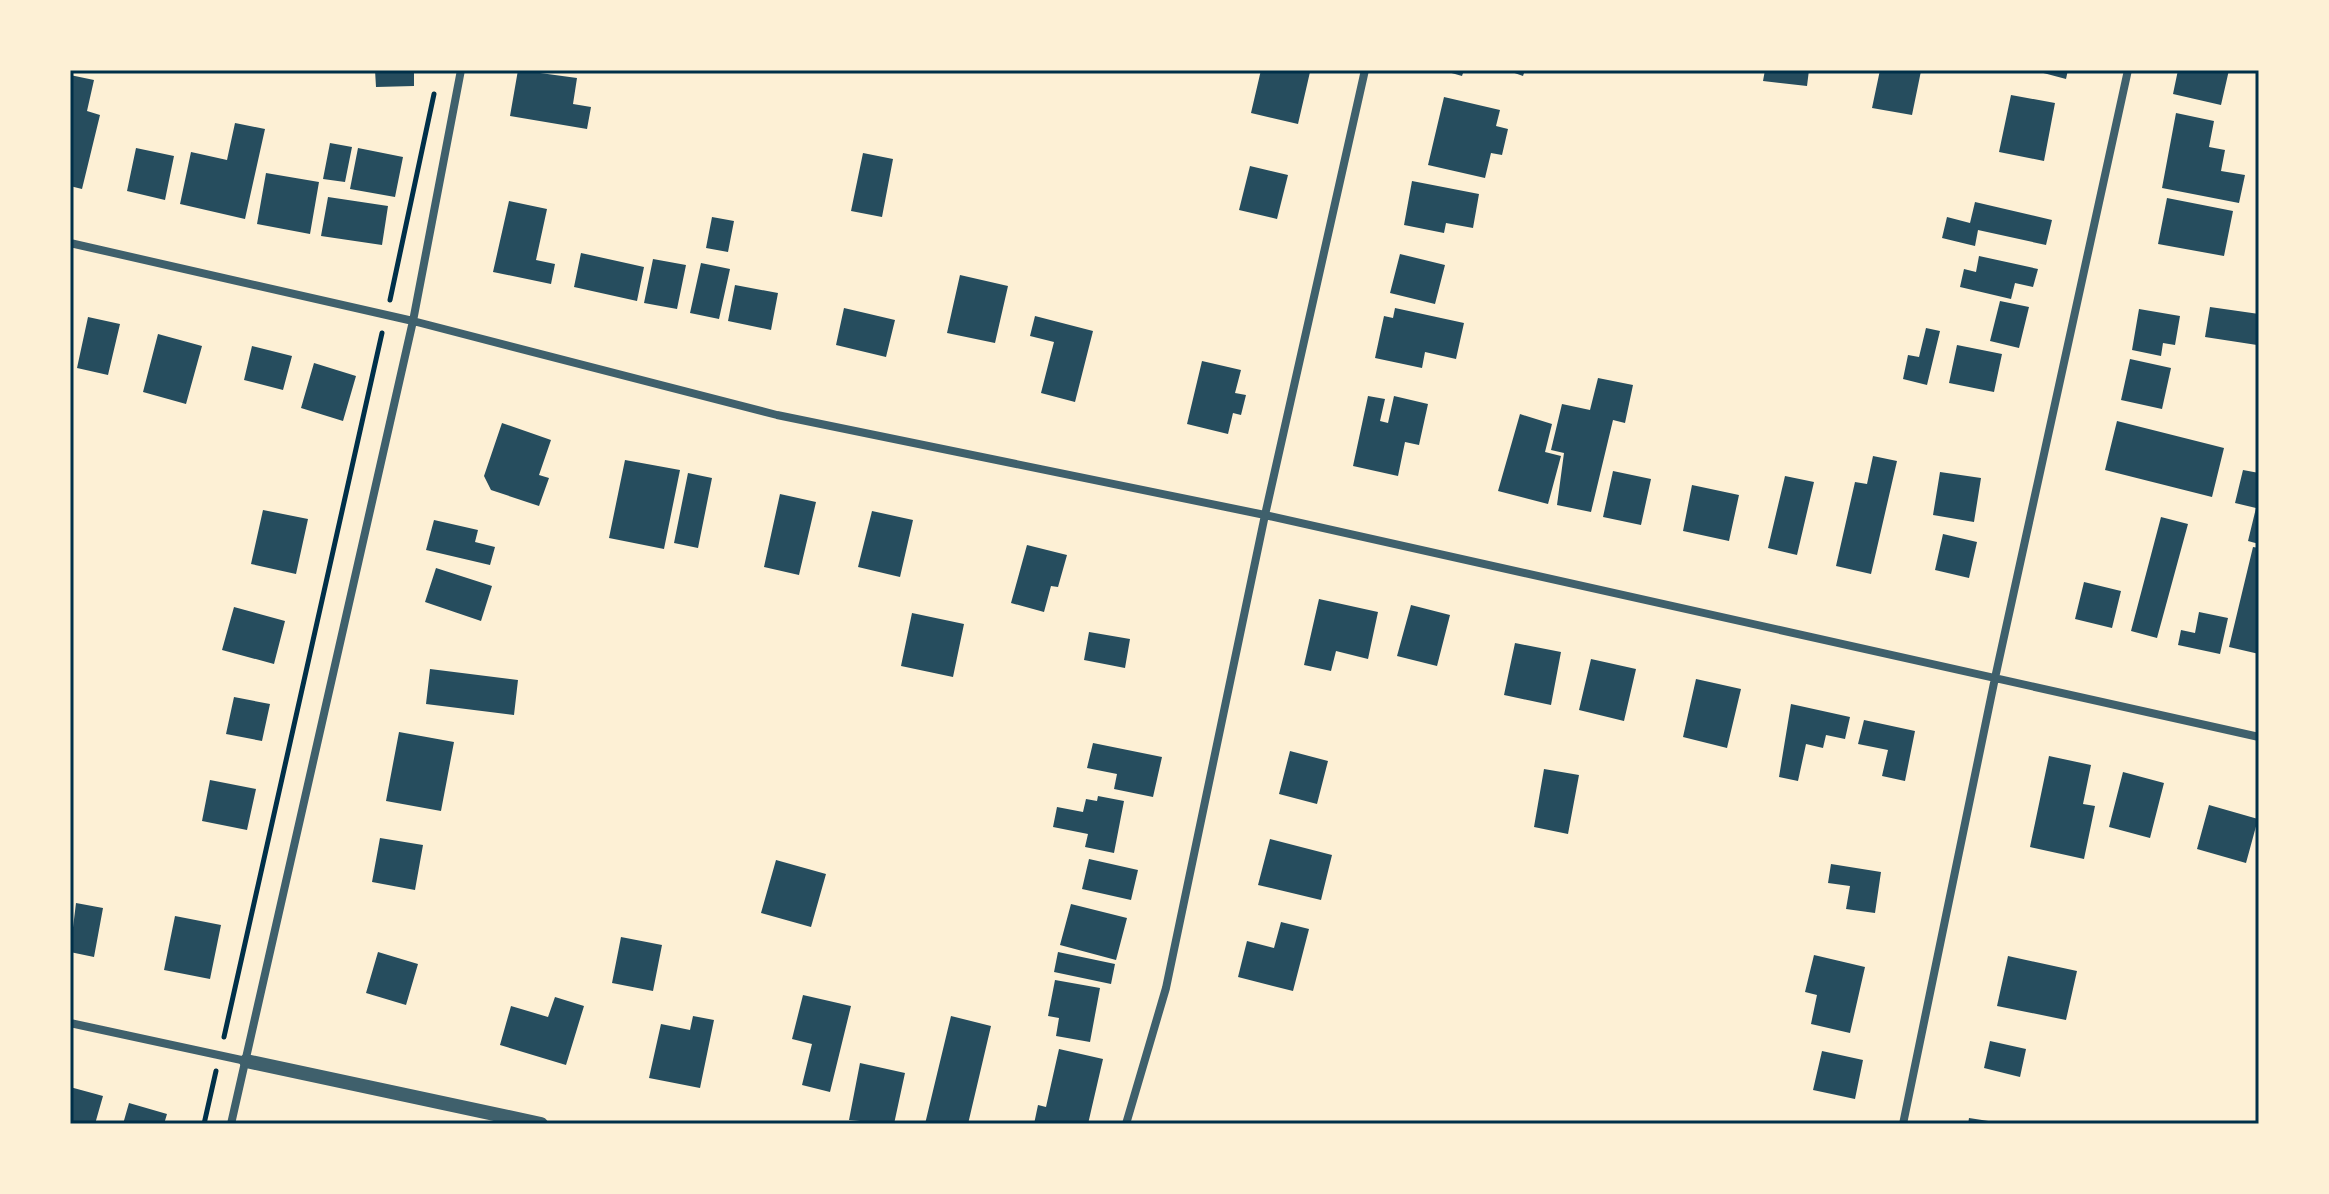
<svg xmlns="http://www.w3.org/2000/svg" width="2329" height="1194" font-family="'Alegreya Sans',sans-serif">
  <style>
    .building { fill: #264d5e }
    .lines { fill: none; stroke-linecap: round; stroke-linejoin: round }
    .path { stroke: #003049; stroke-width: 5 }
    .minor { stroke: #3f606c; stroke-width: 8 }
    .tertiary { stroke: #3f606c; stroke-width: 14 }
    .neatline { fill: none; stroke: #003049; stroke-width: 3 }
  </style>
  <rect width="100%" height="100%" fill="#fdf0d5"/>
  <!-- building -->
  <path class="building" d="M375,70H414V86L376,87Z
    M518,70L577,78L573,104L591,107L587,129L510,116Z
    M1261,70L1310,72L1298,124L1251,113Z
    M1441,70H1464L1462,76Z
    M1506,70H1525L1523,76Z
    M1765,70H1809L1807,86L1763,81Z
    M1880,70L1921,71L1912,115L1872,108Z
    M2032,70H2068L2066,79Z
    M2178,70H2229L2221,105L2173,94Z
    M70,75L94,80L87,111L100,115L82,189L70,186L73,135H70Z
    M2011,95L2055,103L2044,161L1999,152Z
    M1444,97L1500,110L1496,126L1508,129L1502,155L1491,153L1485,178L1428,165Z
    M2176,113L2214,121L2209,147L2225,150L2221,171L2245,175L2239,203L2162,188Z
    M235,123L265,129L245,219L180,204L191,152L227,160Z
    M330,143L352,147L345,182L323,179Z
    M136,148L174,156L165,200L127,191Z
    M358,148L403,157L395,197L350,189Z
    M863,153L893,159L882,217L851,211Z
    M1250,166L1288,175L1277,219L1239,210Z
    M266,173L319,182L310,234L257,224Z
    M1412,181L1479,194L1473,228L1446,223L1444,233L1404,225Z
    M328,197L388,206L382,245L321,236Z
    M2167,198L2233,211L2224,256L2158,244Z
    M509,201L547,209L536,260L555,264L551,284L493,272Z
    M1975,202L2052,220L2046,245L1978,230L1975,246L1942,238L1947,217L1970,223Z
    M712,217L734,221L728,252L706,248Z
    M581,253L644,267L637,301L574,287Z
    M1400,254L1445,265L1435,304L1390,293Z
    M1979,256L2038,269L2033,287L2015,283L2011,299L1960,287L1964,269L1976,272Z
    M653,259L686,265L677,309L644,303Z
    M701,263L730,269L719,319L690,313Z
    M960,275L1008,286L995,343L947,333Z
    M735,285L778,293L771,330L728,321Z
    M2000,301L2029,307L2019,348L1990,341Z
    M2210,307L2259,314L2257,345L2205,337Z
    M844,308L895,320L886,357L836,345Z
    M1395,308L1464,323L1456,359L1425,352L1422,368L1375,358L1384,316L1393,318Z
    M2139,309L2180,316L2175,345L2163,343L2161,356L2132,350Z
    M1035,316L1093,331L1075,402L1041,393L1054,342L1030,336Z
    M88,317L120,324L108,375L77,368Z
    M1926,328L1940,331L1927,385L1903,379L1908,355L1919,357Z
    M158,334L202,346L186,404L143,392Z
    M1957,345L2002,354L1994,392L1949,383Z
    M252,346L292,356L283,390L244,380Z
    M2130,359L2171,368L2162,409L2121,400Z
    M1202,361L1241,370L1235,393L1246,395L1241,415L1233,413L1228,434L1187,424Z
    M314,363L356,376L343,421L301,408Z
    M1598,378L1633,385L1625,423L1613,420L1591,512L1557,505L1564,453L1551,450L1562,404L1590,410Z
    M1368,396L1385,399L1380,421L1388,423L1394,396L1428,404L1419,445L1405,442L1398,476L1353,466Z
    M1520,414L1552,424L1545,452L1561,456L1548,504L1498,491Z
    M2117,421L2224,448L2212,497L2105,470Z
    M502,423L551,440L539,475L549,478L539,506L491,490L484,476Z
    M1873,456L1897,461L1871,574L1836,566L1855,482L1867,484Z
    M625,460L680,470L664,549L609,538Z
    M2243,470L2259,473V544L2248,541L2256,508L2235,503Z
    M1613,471L1651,479L1641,525L1603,517Z
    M1940,472L1981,478L1974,522L1933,515Z
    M688,473L712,478L698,548L674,543Z
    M1785,476L1814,482L1797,555L1768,548Z
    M1692,485L1739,495L1729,541L1683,531Z
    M780,494L816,502L799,575L764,567Z
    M263,510L308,519L296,574L251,564Z
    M872,511L913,520L900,577L858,567Z
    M2161,517L2188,524L2157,638L2131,631Z
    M434,520L478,530L475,542L495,547L490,565L426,550Z
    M1943,534L1977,542L1969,578L1935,570Z
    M1027,545L1067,555L1058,587L1051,586L1044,612L1011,603Z
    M2253,547L2259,548V654L2229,647Z
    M436,568L492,586L481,621L425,602Z
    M2084,582L2121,591L2112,628L2075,619Z
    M1319,599L1378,612L1368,659L1336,651L1331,671L1304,665Z
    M1411,605L1450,615L1437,666L1397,656Z
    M234,607L285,621L274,664L222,650Z
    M2199,612L2228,618L2220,654L2178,645L2181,630L2195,633Z
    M912,613L964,624L953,677L901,666Z
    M1089,632L1130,639L1125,668L1084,660Z
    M1515,643L1561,652L1551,705L1504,695Z
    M1591,659L1636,669L1624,721L1579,710Z
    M430,669L518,680L514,715L426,704Z
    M1696,679L1741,689L1727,748L1683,737Z
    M234,697L270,704L262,741L226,734Z
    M1791,704L1850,717L1845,739L1826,735L1823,748L1806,744L1798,781L1779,777Z
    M1864,720L1915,731L1905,781L1882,776L1888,750L1858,744Z
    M399,732L454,742L441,811L386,801Z
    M1093,743L1162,757L1153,797L1114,789L1117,774L1087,768Z
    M1290,751L1328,761L1317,804L1279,794Z
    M2049,756L2091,765L2083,804L2095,806L2084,859L2030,847Z
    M1544,769L1579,775L1568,834L1534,827Z
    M2123,772L2164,783L2150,838L2109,827Z
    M210,780L256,789L247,830L202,821Z
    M1098,796L1124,801L1114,853L1085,847L1088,834L1053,827L1057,807L1083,812L1086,799L1097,801Z
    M2209,805L2258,819L2246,863L2197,849Z
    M380,838L423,845L415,890L372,882Z
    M1270,839L1332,855L1321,900L1258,885Z
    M1089,859L1138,870L1131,900L1082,889Z
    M776,860L826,874L811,927L761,913Z
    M1831,864L1881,872L1875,913L1846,909L1850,886L1828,883Z
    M76,903L103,908L94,957L70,952Z
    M1071,904L1127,918L1116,960L1060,945Z
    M175,916L221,925L210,979L164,970Z
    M1281,922L1309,929L1293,991L1238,977L1247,941L1274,948Z
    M621,937L662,945L653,991L612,983Z
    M378,952L418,964L406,1005L366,993Z
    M1058,952L1115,964L1111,984L1054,972Z
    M1814,955L1865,967L1850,1033L1811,1024L1817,995L1805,992Z
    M2008,956L2077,971L2066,1020L1997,1006Z
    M1055,980L1100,988L1090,1042L1056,1036L1059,1018L1048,1016Z
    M803,995L851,1006L830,1092L802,1085L812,1044L792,1039Z
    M555,997L584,1006L566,1065L500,1045L511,1006L548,1017Z
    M693,1016L714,1020L700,1088L649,1078L661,1024L690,1030Z
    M951,1016L991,1026L968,1124H925Z
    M1990,1041L2026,1049L2020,1077L1984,1068Z
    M1059,1049L1103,1059L1088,1124H1034L1038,1105L1046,1107Z
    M1822,1051L1863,1060L1855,1099L1813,1090Z
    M860,1063L905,1073L894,1124L849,1120Z
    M70,1087L103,1096L95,1124H70Z
    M129,1103L167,1114L164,1124H123Z
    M1969,1118L1995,1122V1124H1968Z"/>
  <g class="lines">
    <!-- path -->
    <path class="path" d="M390,300L434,94
      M224,1037L382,333
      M204,1124L216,1071"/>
    <!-- minor -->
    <path class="minor" d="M70,243L413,321L777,415L1265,515L2259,737
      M70,1023L246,1061
      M231,1124L413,321L461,70
      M1126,1124L1166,988L1265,515L1365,70
      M1903,1124L1995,678L2128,70"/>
    <!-- tertiary -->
    <path class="tertiary" d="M246,1061L541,1124"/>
  </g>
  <!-- border -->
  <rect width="2329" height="1194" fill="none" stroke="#fdf0d5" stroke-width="144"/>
  <rect x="72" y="72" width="2185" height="1050" class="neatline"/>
</svg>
